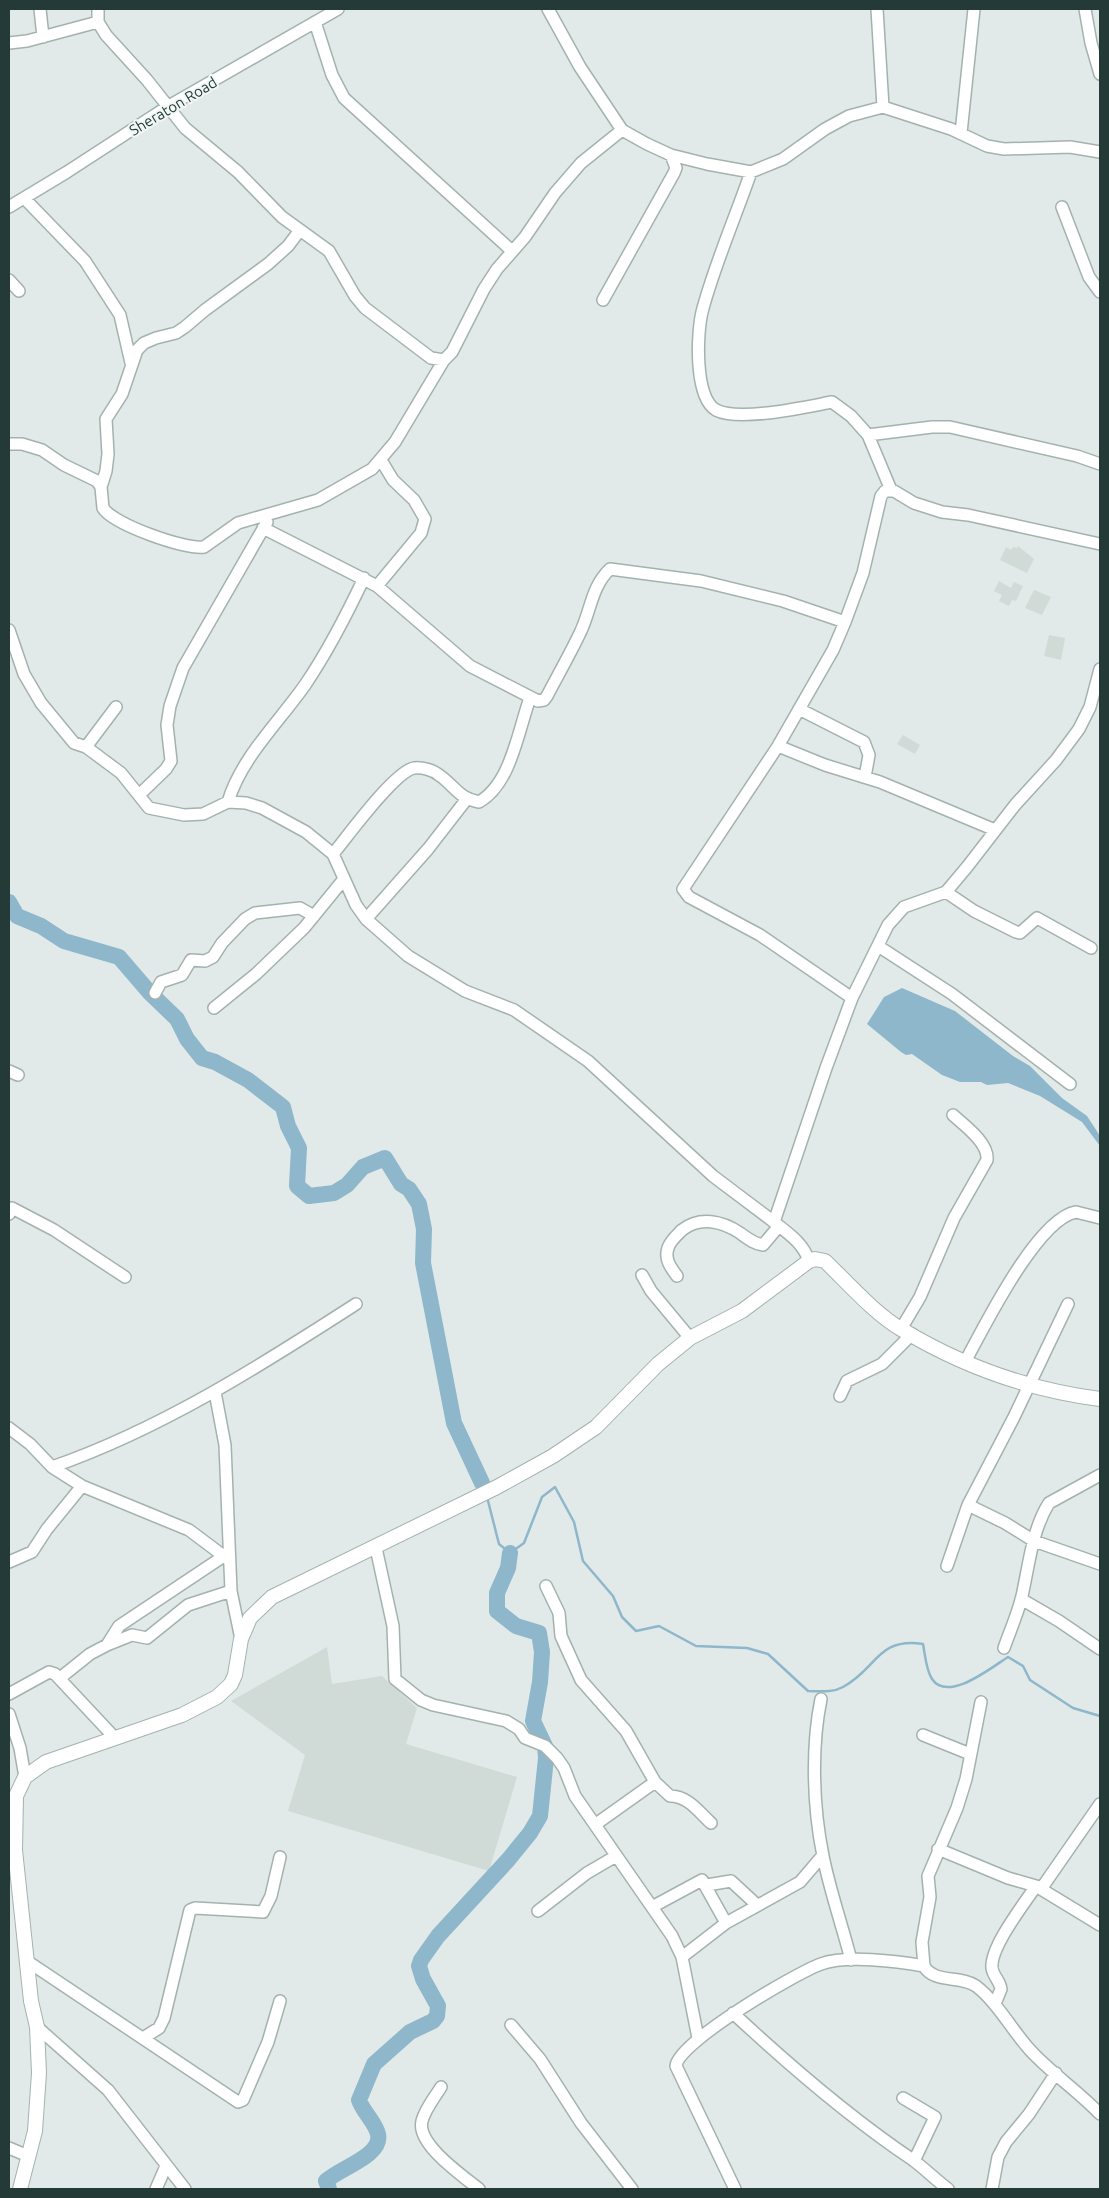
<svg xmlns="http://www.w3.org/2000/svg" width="1109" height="2198" font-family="Ubuntu,sans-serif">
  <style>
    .built { fill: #d0dad7 }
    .water { fill: #8eb7cb }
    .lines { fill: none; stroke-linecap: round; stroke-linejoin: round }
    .stream { stroke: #8eb7cb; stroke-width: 2.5 }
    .river { stroke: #8eb7cb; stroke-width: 16 }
    .minor-casing { stroke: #a4b2af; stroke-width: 14 }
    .tertiary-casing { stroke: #a4b2af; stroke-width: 16 }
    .minor { stroke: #fff; stroke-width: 11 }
    .tertiary { stroke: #fff; stroke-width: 14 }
    .labels { text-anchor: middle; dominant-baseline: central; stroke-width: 4; stroke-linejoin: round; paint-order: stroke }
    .street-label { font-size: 15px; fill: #233a37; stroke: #f1f7f5 }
  </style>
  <rect width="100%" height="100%" fill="#e1eae8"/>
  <!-- built -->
  <path class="built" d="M1018,546L1034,559L1027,573L1000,560L1006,547L1011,550L1013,547L1017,548Z
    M999,581L1011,588L1014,582L1023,586L1016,601L1012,600L1009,606L999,601L1002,595L994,591Z
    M1034,590L1051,597L1042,615L1025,608Z
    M1049,635L1065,638L1061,660L1044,656Z
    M903,735L920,745L915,754L897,744Z
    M327,1647L332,1684L382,1676L417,1708L406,1744L517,1777L489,1871L288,1811L305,1755L231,1701Z"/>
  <!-- water -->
  <path class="water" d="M902,988L955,1011L1013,1056L1030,1066L1062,1098L1087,1116L1100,1136V1146L1082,1122L1040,1096L1008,1083L987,1085L981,1082H960L942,1075L912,1054L906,1055L901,1052L867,1024L884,997Z"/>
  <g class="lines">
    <!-- stream -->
    <path class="stream" d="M487,1497L499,1544L510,1553L524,1543L542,1497L555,1487L574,1522L583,1561L613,1596L622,1617L636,1631L659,1626L696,1646L747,1648L768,1654L808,1691C820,1691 832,1693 843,1687C877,1669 877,1637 923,1644C925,1654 926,1670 932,1679C948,1703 992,1667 1008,1657L1023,1666L1030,1680L1073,1708L1100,1716"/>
    <!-- river -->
    <path class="river" d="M9,902L17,916L41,926L64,941L119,957L150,993L177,1019L187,1039L202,1058L215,1062L248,1080L283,1107L288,1126L299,1148L297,1186L309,1196L334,1193L347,1185L363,1167L385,1158L401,1184L409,1189L419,1204L424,1229L423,1263L454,1423L482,1483
      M329,2189L326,2181C339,2168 383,2156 378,2134C375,2122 363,2112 359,2100L374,2064L410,2032L433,2021L437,2016L438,2006L423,1979L419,1966L421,1960L438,1936L508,1860L530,1833L540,1816L546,1758L545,1746L533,1721L540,1682L542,1652L539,1633L516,1626L497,1611V1593L508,1568L510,1553"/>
    <defs>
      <path id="minor" d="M40,9L43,37
        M98,9V22L106,35L147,80L185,128L238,172L282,217L329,251L355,296L365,308L431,358L444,360L452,352L484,289L497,269L525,237L555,193L581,163L622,130
        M548,9L580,67L622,130L647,144L671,155L707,164L751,172L783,159L825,129L849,116L883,107L951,129L987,146L1004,149L1070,147L1100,152
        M877,9L883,107
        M1085,9L1091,43L1100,74
        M315,22L332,75L344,98L512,251
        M9,43L27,41L98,22
        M961,133L974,9
        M751,172C735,218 714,266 702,312C697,333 694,397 716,410C739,422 805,407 832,402L851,416L868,435L891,490
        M24,198L85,261L120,315L131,363
        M9,207L67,172L167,107L338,9
        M1062,207L1089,277L1100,292
        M9,280L19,291
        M603,300L674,173L676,168L671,155
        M868,435L932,427H950L1077,456L1100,464
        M9,444H22L42,450L64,465L97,481L101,487L103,508C113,524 185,550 204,547L238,523L318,500L372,469L395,442L444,360
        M101,487L106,471L108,454L106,419L122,394L137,350L144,343L156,338L176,333L185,327L205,310L268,264L288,246L300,230
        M263,528L377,586L470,666L538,701L544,700L547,696C558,675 570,654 580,633C591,611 591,587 610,569L701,581L783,601L845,622L863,573L881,496L885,491H894L914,503L942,512L968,515L1100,544
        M377,586L421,533L425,519L414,500L393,480L381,460
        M845,622L833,650L778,746L683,889L689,897L760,935L852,998
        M9,630L24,674L41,703L74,743L86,747L121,773L149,808L184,815L203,814L228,802L246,803L262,808L306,832L333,854L356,905L366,919L408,956L465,991L514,1010L588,1061L713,1176L774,1222
        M799,709L864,742L869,755L865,777
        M778,746L825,765L880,782L995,830
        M86,747L116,707
        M139,795L166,769L171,761L167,725L170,706L183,668L267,522
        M228,802C241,758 279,722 305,685C328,651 347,614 364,578
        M333,854C348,836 394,772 414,768C422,767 433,770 439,775C455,786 458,798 479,802C511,784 518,731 530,698
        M946,892L974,911L1016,932L1020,933L1037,918L1091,948
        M366,919L428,849L466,800
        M878,946L952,994L1070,1084
        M155,993L161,982L182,975L191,960L205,961L213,957L222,943L245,919L255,913L300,908L314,916
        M214,1008L256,974L304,928L344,879
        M9,1071L18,1075
        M9,1214L12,1208L54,1230L125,1277
        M809,1261C803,1243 789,1234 774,1222L826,1068L852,998L888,925L904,907L946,892L967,867L1015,805L1056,760L1079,729L1090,707L1100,669
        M642,1275L651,1291L690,1338
        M677,1276C671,1268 664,1259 668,1248C670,1241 677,1235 682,1230C700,1216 722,1221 740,1233C747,1238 754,1244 763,1245L779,1226
        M901,1329L920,1297L954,1218L987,1160C989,1143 964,1125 953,1115
        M965,1362C984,1327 1037,1219 1076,1212L1100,1218
        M215,1392L225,1445L231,1591L241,1639
        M840,1396L847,1381L882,1364L912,1334
        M9,1428L30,1444L52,1467L82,1486L189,1530L229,1560
        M52,1467C161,1429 260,1366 356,1304
        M968,1505L1005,1523L1034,1541L1100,1564
        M376,1548L393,1626L395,1679L421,1700L433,1705L506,1721L519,1729L525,1738L545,1746L557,1758L564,1768L575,1796L672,1936L682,1957L698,2038
        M9,1562L32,1552L47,1529L82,1486
        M947,1566L968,1505L1014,1417L1068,1304
        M546,1586L559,1613L561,1636L581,1680L626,1731L655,1782L596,1824
        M1021,1599L1059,1621L1100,1649
        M107,1645L119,1626L224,1556
        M1004,1648C1010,1631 1018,1613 1022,1596C1029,1565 1032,1530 1049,1503L1100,1475
        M60,1678L90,1654L107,1645L132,1635L147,1638L188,1605L231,1591
        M9,1694L49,1672L55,1674L114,1737
        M821,1699C811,1748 813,1807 823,1856C830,1891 842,1925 851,1960
        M981,1702L966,1779L957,1808L928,1876L930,1897L922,1942L924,1966C934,1984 961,1975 976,1986C998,2003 1011,2029 1030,2050C1051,2073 1078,2091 1100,2114
        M9,1714L20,1748L25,1777
        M923,1735L970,1754
        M655,1782L670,1796C688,1796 698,1811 711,1823
        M938,1849L1008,1878L1036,1886L1100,1925
        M707,1885L731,1881L757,1905
        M1041,1889L1100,1804
        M652,1907L702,1880L726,1923
        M538,1911L587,1873L616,1856
        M682,1957L726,1923L800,1882L823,1855
        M27,1961L238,2102L243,2100L268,2042L280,2001
        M995,2004L1001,1989C1000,1981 993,1976 992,1968C990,1947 1024,1904 1036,1886
        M733,2013C790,2066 849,2117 913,2160C925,2169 936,2180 948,2189
        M511,2025L540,2059L581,2123L632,2189
        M37,2027L108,2090L185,2189
        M143,2038L159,2028L164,2018L190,1910L195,1908L263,1912L271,1896L280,1857
        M441,2087C435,2097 425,2109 422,2121C416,2144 463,2176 479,2189
        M903,2098L935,2117L914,2161
        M9,2148L28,2156
        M156,2189L166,2166
        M735,2189L676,2066C678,2042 796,1973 821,1964C846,1955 897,1961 924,1966
        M992,2189L998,2157L1006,2142L1029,2114L1056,2073"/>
      <path id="tertiary" d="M20,2189L35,2131L39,2073L37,2027L31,2001L15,1850L16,1796L25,1777L46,1762L182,1715L217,1697L231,1684L235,1675L241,1639L250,1618L272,1597L497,1487L553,1456L596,1427L658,1364L690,1338L742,1311L809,1261L815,1259L825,1261C847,1282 875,1314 901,1329C962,1366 1030,1390 1100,1399"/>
    </defs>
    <!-- minor casing -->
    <use href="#minor" class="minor-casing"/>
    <!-- tertiary casing -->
    <use href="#tertiary" class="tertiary-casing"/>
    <!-- minor -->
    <use href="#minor" class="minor"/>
    <!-- tertiary -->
    <use href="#tertiary" class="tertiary"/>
  </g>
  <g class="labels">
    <!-- street labels -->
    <g class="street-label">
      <text transform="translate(173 106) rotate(-31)">Sheraton Road</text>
    </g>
  </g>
  <!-- border -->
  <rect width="1109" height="2198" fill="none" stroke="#233a37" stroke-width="20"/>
</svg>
